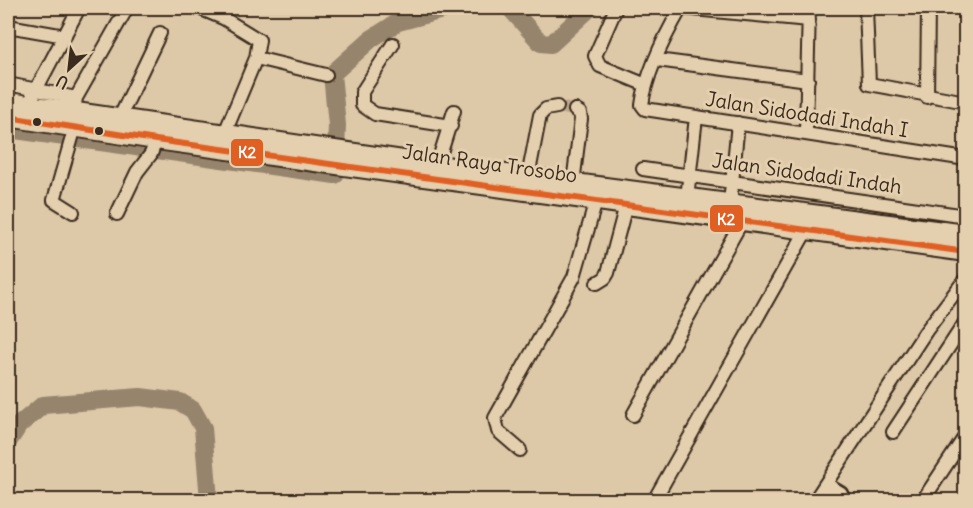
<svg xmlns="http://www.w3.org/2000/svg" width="973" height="508" font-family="Delius,sans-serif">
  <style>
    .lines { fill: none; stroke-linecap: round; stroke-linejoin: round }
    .river { stroke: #96846c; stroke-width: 18 }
    .minor-tunnel { stroke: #bda88c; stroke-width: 12; stroke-dasharray: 12 6; stroke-linecap: butt }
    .minor-casing { stroke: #3b2a1e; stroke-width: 16 }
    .highway-casing { stroke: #3b2a1e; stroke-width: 22 }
    .minor { stroke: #e4cfae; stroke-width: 12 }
    .highway { stroke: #e4cfae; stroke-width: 18 }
    .bus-1-casing { stroke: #e4cfae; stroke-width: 10 }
    .bus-1 { stroke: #e05f22; stroke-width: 6 }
    .bus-dot { fill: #3b2a1e; stroke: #e4cfae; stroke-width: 2 }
    .labels { text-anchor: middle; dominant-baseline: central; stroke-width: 6; stroke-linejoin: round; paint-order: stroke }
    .street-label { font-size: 20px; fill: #3b2a1e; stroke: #e4cfae }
    .line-badge { stroke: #e4cfae; stroke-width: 2 }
    .badge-label { font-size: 16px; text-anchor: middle; font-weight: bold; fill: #fff }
  </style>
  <rect width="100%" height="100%" fill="#ddc8a8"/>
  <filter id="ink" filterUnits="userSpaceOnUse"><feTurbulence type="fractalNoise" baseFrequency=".0167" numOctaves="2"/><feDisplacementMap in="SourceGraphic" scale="12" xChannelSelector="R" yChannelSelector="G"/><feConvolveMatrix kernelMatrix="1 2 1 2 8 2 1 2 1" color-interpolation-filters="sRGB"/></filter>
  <g filter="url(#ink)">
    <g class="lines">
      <!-- river -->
      <path class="river" d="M510,8L541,43L551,44L590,8
        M8,129L335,175L337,125L332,74L371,39L398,22L450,8
        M8,442L19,425L43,405L140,397L180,402L193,410L203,428L209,500"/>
      <!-- minor-tunnel -->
      <path class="minor-tunnel" d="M557,107L575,110"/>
      <defs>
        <path id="minor" d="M199,8L223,18L259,40L256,58L224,135
          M616,8L595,56L600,66L646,85
          M681,8C666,34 646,74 642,105L645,109L966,159
          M683,8L809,20
          M866,8L869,84L966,102
          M8,26L65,36
          M393,44L362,92V105L375,114L451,126
          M256,58L326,75
          M657,60L808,80
          M8,84L76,98
          M927,97L928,8
          M28,105L79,8
          M74,112L76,98L127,8
          M119,119L160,33
          M806,132L809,8
          M437,165L454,111
          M643,169L966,216
          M528,177L540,115L546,109L557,107
          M573,183L581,119L580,113L575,110
          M687,198L696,117
          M730,203L738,123
          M73,212L54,200L75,127
          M117,214L137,172L151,154L156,140
          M597,283L605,278L608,273L626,205
          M633,415L742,221
          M893,432L966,321
          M520,450L498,431L495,418L574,277L596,201
          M826,484L841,493L844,500
          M657,495L806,231
          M815,500L926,331L966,278
          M923,500L966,435"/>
        <path id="highway" d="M8,102L437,165L966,234
          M8,117L156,140L966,252"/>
      </defs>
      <!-- minor casing -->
      <use href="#minor" class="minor-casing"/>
      <!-- highway casing -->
      <use href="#highway" class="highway-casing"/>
      <!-- minor -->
      <use href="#minor" class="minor"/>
      <!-- highway -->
      <use href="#highway" class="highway"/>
      <defs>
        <path id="bus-1" d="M8,117L156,140L966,252"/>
      </defs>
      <!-- bus-1 casing -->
      <use href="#bus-1" class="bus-1-casing"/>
      <!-- bus-1 -->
      <use href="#bus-1" class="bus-1"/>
    </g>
  </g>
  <!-- markers -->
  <g class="bus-dot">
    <circle cx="37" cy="122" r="5"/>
    <circle cx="99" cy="131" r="5"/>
  </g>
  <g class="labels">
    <!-- street labels -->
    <g class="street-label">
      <text transform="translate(807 114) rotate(9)">Jalan Sidodadi Indah I</text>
      <text transform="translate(490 163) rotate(8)">Jalan Raya Trosobo</text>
      <text transform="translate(807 173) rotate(8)">Jalan Sidodadi Indah</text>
    </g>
  </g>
  <g class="line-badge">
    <rect x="230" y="138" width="34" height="29" rx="6" fill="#e05f22"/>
    <rect x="709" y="204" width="35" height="29" rx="6" fill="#e05f22"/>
  </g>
  <g class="badge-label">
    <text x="247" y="158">K2</text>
    <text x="726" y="225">K2</text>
  </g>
  <!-- margin -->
  <rect width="973" height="508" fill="none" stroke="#e4cfae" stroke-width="30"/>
  <rect x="15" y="15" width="943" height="478" fill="none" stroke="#3b2a1e" stroke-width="2" filter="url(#ink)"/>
  <!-- north arrow -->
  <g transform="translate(69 69) rotate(207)" stroke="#e4cfae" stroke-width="4.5" paint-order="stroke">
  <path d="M0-4.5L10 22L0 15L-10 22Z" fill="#3b2a1e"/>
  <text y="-9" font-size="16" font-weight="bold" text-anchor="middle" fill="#3b2a1e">U</text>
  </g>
</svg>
